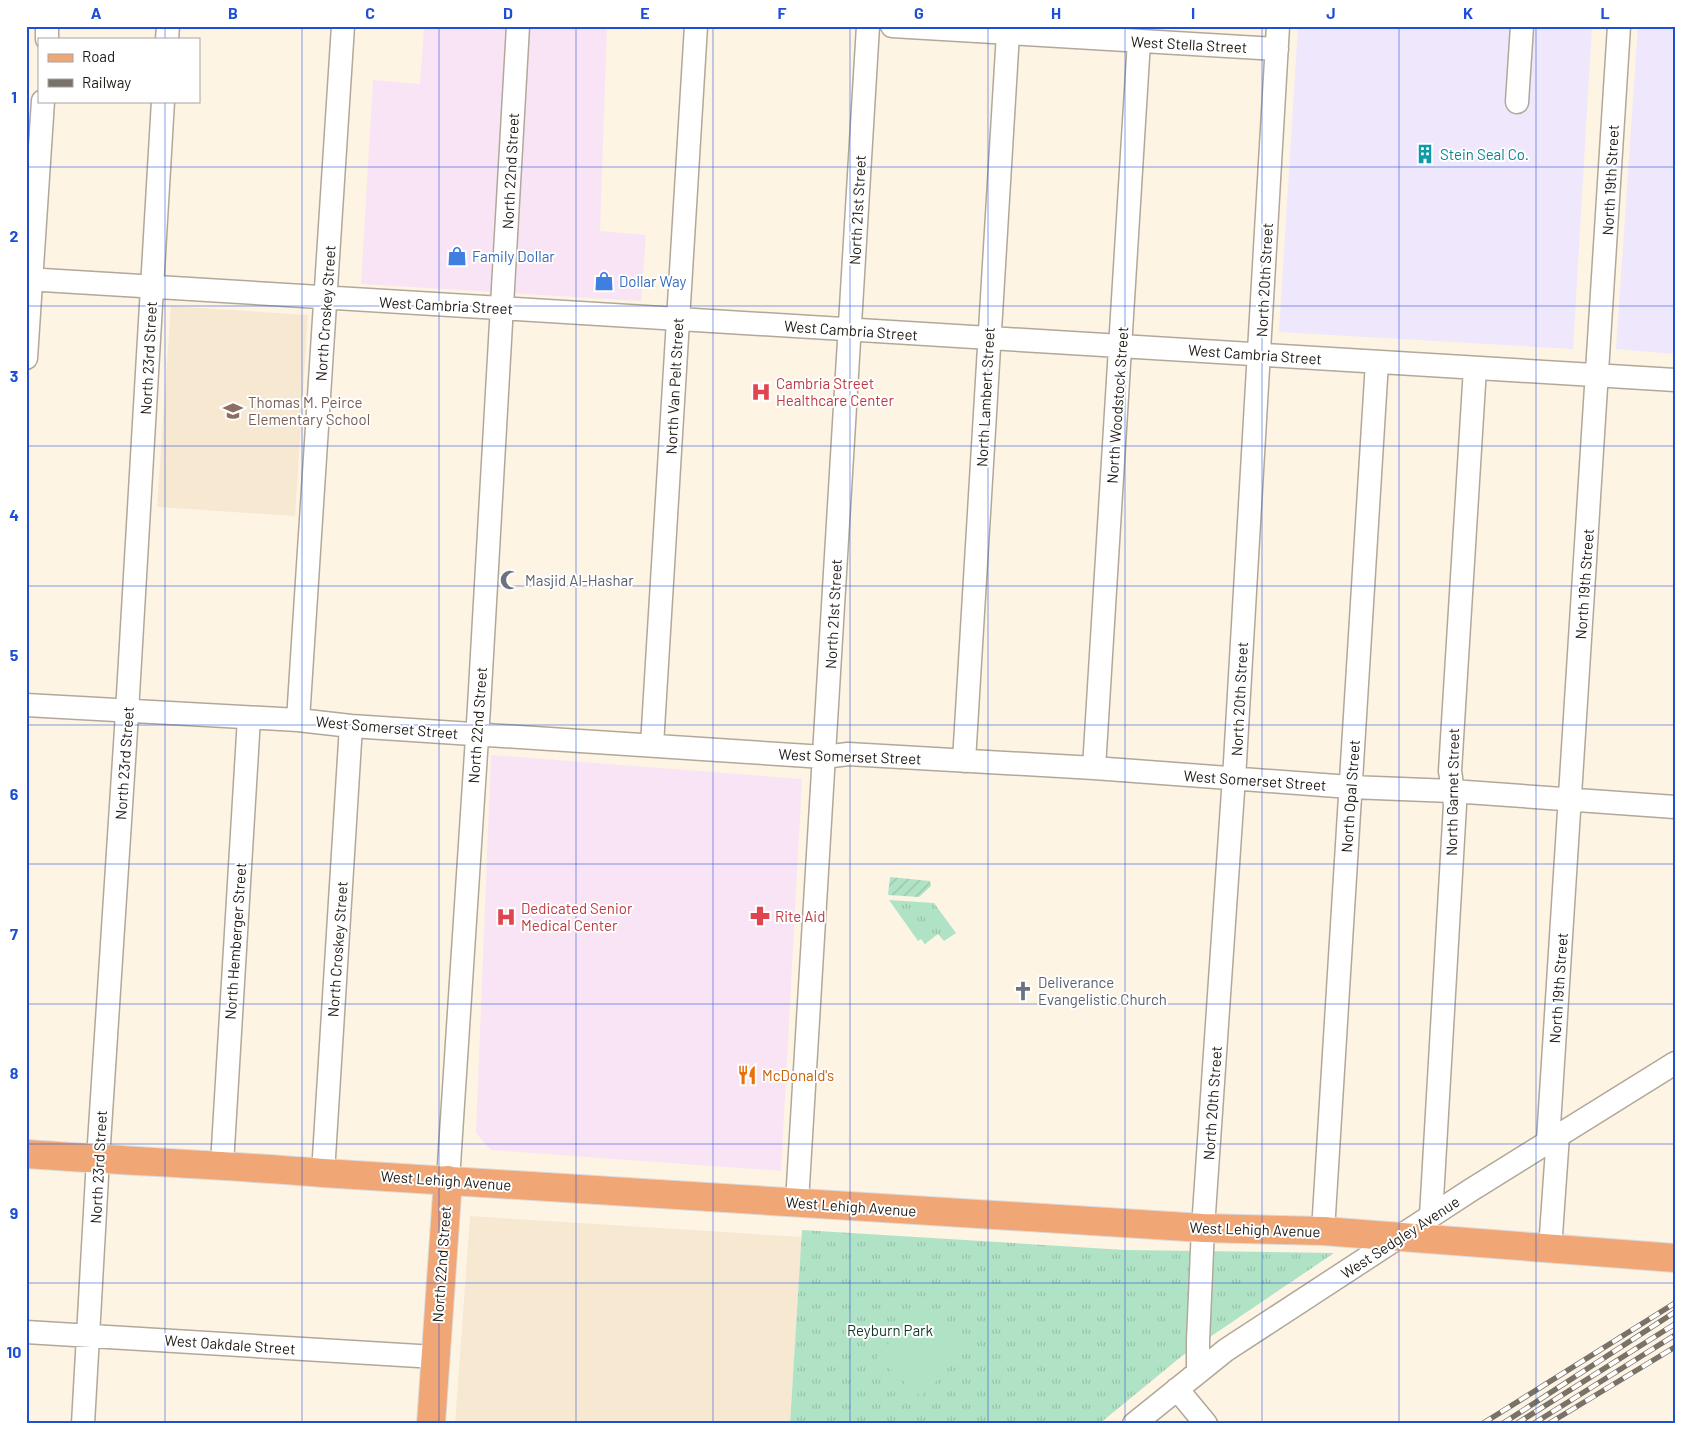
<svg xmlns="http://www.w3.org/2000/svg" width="1701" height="1450" font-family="Barlow,sans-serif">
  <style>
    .commercial { fill: #f8e4f4 }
    .industrial { fill: #efe7fc }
    .built { fill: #f7e8d2 }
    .grass { fill: url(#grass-tufts) }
    .garden { fill: url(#garden-furrows) }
    .pitch { fill: #b0e3c6 }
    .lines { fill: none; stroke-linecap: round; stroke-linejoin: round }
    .minor-casing { stroke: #b1a899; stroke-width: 25 }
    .major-casing { stroke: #dbdbda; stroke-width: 30 }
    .minor { stroke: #fff; stroke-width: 22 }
    .major { stroke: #f1a676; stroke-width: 28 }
    .rail-casing { stroke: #797269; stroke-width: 5.5 }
    .rail { stroke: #fff; stroke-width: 4; stroke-dasharray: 11; stroke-linecap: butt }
    .grid { fill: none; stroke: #1d4ed8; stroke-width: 1; stroke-opacity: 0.55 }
    .labels { text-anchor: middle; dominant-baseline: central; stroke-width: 4; stroke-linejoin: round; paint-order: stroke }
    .street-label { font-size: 15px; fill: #1f1b16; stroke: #fff }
    .culture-label { font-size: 15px; fill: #0d838f; stroke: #fff; text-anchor: start }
    .shop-label { font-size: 15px; fill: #366cbe; stroke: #fff; text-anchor: start }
    .health-label { font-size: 15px; fill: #be3a42; stroke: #fff; text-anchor: start }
    .education-label { font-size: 15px; fill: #785e54; stroke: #fff; text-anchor: start }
    .worship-label { font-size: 15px; fill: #5b616d; stroke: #fff; text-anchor: start }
    .food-label { font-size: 15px; fill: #c56008; stroke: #fff; text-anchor: start }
    .park-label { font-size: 15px; fill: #113725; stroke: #fff }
    .neatline { fill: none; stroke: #1d4ed8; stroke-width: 2 }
    .grid-label { font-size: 16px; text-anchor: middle; font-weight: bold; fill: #1d4ed8 }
  </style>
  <defs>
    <pattern id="grass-tufts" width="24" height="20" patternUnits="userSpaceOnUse" patternTransform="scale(1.25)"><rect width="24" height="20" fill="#b0e3c6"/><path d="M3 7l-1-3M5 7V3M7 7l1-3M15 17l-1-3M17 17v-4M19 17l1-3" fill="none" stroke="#97c2a9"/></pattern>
    <pattern id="garden-furrows" width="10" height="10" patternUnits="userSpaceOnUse" patternTransform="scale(1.25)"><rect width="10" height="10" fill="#b0e3c6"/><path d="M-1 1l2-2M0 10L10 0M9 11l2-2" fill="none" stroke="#97c2a9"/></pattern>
  </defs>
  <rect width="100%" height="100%" fill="#fef4e4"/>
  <!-- commercial -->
  <path class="commercial" d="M499,26H607L600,231L646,235L641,301L361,284L373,80L420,84L424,27L498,30Z
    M491,755L802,779L781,1171L491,1150L476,1133Z"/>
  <!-- industrial -->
  <path class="industrial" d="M1298,26H1592L1573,349L1279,332Z
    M1638,26H1675V354L1616,349Z"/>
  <!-- built -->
  <path class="built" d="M171,306L308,315L295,516L157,507Z
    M470,1216L802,1237L790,1424H455Z"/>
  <!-- grass -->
  <path class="grass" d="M889,900L934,903L956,933L944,941L938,934L925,944L921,939L918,941Z
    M802,1230L1125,1250L1334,1253L1182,1356L1099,1424H790Z"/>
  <!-- garden -->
  <path class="garden" d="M890,877L930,881L931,886L919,897L888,895Z"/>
  <!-- pitch -->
  <path class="pitch" d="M919,1310L964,1351L945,1371L900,1331Z
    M895,1337L940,1377L921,1397L876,1357Z"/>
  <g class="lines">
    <defs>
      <path id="minor" d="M892,26L1277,49
        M47,39V26
        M167,39L168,26
        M1517,102L1522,26
        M26,279L1675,380
        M26,358L43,101
        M26,705L298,720L351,726L824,757L848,754L1094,768L1350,787L1452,791L1675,807
        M298,720L343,26
        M652,745L696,26
        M964,761L1008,33
        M1094,768L1139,41
        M1548,1141L1619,26
        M222,1164L249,718
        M323,1173L351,726
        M448,1180L479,707L518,26
        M797,1202L868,26
        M1431,1216L1455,805L1450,771L1475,368
        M1323,1231L1377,362
        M1550,1249L1558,1135
        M26,1332L435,1357
        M1198,1371V1341L1203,1228L1235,762L1278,26
        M1177,1389L1206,1424
        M83,1424L98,1159L126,729L163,101
        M1134,1424L1226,1350L1471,1190L1675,1063"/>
      <path id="major" d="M26,1154C125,1161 224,1165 323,1173L1203,1228L1323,1231L1675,1258
        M431,1424L448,1180"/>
    </defs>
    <!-- minor casing -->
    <use href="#minor" class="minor-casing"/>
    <!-- major casing -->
    <use href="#major" class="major-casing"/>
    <!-- minor -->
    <use href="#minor" class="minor"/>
    <!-- major -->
    <use href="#major" class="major"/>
    <defs>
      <path id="rail" d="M1482,1424L1675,1303
        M1502,1424L1675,1312
        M1516,1424L1675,1324
        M1533,1424L1675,1335
        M1548,1424L1675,1347"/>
    </defs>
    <!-- rail casing -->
    <use href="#rail" class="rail-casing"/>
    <!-- rail -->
    <use href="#rail" class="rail"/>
  </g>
  <!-- grid -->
  <path class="grid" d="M165,26V39M302,26V1424M439,26V1424M576,26V1424M713,26V1424M850,26V1424M988,26V1424M1125,26V1424M1262,26V1424M1399,26V1424M1536,26V1424M165,101V1424M26,167H1675M26,306H1675M26,446H1675M26,586H1675M26,725H1675M26,864H1675M26,1004H1675M26,1144H1675M26,1283H1675"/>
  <!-- icons -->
  <defs>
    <symbol id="building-bare" viewBox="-9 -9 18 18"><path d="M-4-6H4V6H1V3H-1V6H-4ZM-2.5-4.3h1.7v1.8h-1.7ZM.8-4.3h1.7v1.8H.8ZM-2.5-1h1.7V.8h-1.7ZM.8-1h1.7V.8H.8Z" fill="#0f9aa8" stroke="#fff" stroke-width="2.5" paint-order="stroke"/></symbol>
    <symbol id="shop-bare" viewBox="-9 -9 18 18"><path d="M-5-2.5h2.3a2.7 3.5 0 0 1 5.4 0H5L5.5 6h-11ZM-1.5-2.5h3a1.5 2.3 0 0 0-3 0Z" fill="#3f7fe0" stroke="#fff" stroke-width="2.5" paint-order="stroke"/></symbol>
    <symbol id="hospital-bare" viewBox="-9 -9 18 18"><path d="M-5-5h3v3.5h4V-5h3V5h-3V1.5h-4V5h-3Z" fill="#e0444e" stroke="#fff" stroke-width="2.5" paint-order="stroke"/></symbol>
    <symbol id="school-bare" viewBox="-9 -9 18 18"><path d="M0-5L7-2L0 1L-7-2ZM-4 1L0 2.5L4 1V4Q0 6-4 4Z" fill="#8d6e63" stroke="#fff" stroke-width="2.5" paint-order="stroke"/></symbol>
    <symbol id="mosque-bare" viewBox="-9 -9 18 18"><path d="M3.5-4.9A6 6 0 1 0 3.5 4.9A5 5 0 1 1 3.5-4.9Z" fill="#6b7280" stroke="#fff" stroke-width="2.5" paint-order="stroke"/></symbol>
    <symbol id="pharmacy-bare" viewBox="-9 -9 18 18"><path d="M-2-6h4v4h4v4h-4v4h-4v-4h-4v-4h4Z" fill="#e0444e" stroke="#fff" stroke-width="2.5" paint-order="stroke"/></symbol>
    <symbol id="church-bare" viewBox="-9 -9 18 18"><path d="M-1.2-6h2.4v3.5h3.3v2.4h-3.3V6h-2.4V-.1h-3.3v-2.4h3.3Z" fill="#6b7280" stroke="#fff" stroke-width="2.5" paint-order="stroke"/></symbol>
    <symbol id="restaurant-bare" viewBox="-9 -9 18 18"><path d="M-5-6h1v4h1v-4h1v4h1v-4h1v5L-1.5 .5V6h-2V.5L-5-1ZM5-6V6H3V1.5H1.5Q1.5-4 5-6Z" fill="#e8710a" stroke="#fff" stroke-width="2.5" paint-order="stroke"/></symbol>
  </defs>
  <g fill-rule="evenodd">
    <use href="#building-bare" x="1411" y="140" width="28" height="28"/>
    <use href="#shop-bare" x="443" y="242" width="28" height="28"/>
    <use href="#shop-bare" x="590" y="267" width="28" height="28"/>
    <use href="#hospital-bare" x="747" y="378" width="28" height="28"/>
    <use href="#school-bare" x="219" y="397" width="28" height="28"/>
    <use href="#mosque-bare" x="496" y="566" width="28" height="28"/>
    <use href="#pharmacy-bare" x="746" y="902" width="28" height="28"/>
    <use href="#hospital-bare" x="492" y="903" width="28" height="28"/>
    <use href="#church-bare" x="1009" y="977" width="28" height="28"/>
    <use href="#restaurant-bare" x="733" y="1061" width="28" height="28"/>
  </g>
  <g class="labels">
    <!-- street labels -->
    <g class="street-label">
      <text transform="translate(1189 44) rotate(3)">West Stella Street</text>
      <text transform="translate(510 171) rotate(-87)">North 22nd Street</text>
      <text transform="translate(1610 180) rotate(-87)">North 19th Street</text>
      <text transform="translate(857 210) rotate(-87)">North 21st Street</text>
      <text transform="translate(1264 280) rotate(-87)">North 20th Street</text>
      <text transform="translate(446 305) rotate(3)">West Cambria Street</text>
      <text transform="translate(325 313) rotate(-86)">North Croskey Street</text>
      <text transform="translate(851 330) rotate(4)">West Cambria Street</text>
      <text transform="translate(1255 354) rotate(4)">West Cambria Street</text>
      <text transform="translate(148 358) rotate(-87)">North 23rd Street</text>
      <text transform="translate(674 386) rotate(-87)">North Van Pelt Street</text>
      <text transform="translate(985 397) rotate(-87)">North Lambert Street</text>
      <text transform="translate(1117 405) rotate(-86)">North Woodstock Street</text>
      <text transform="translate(1584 584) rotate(-86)">North 19th Street</text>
      <text transform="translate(833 614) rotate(-87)">North 21st Street</text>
      <text transform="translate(1239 699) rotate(-87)">North 20th Street</text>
      <text transform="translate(477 725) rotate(-86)">North 22nd Street</text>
      <text transform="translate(387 727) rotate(5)">West Somerset Street</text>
      <text transform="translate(850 756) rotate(2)">West Somerset Street</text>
      <text transform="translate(124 763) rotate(-86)">North 23rd Street</text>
      <text transform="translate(1255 780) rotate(4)">West Somerset Street</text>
      <text transform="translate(1452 792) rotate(-89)">North Garnet Street</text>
      <text transform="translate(1350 796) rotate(-86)">North Opal Street</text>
      <text transform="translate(235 941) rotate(-86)">North Hemberger Street</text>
      <text transform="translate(337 949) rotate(-86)">North Croskey Street</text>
      <text transform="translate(1558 988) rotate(-86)">North 19th Street</text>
      <text transform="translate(1212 1103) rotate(-86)">North 20th Street</text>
      <text transform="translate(98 1167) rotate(-87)">North 23rd Street</text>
      <text transform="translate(446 1180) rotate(4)">West Lehigh Avenue</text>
      <text transform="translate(851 1206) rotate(4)">West Lehigh Avenue</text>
      <text transform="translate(1255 1229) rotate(2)">West Lehigh Avenue</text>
      <text transform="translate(1400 1237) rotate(-33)">West Sedgley Avenue</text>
      <text transform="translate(441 1264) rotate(-86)">North 22nd Street</text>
      <text transform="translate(230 1344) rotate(4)">West Oakdale Street</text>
    </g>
    <!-- culture labels -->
    <g class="culture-label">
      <text x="1440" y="154">Stein Seal Co.</text>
    </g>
    <!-- shop labels -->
    <g class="shop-label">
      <text x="472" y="256">Family Dollar</text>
      <text x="619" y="281">Dollar Way</text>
    </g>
    <!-- health labels -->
    <g class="health-label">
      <text x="776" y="383">Cambria Street<tspan x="776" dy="17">Healthcare Center</tspan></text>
      <text x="521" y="908">Dedicated Senior<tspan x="521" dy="17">Medical Center</tspan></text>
      <text x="775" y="916">Rite Aid</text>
    </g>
    <!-- education labels -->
    <g class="education-label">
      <text x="248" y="402">Thomas M. Peirce<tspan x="248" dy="17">Elementary School</tspan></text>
    </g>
    <!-- worship labels -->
    <g class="worship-label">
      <text x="525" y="580">Masjid Al-Hashar</text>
      <text x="1038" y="982">Deliverance<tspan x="1038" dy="17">Evangelistic Church</tspan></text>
    </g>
    <!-- food labels -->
    <g class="food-label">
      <text x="762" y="1075">McDonald's</text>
    </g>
    <!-- park labels -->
    <g class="park-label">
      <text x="890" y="1330">Reyburn Park</text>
    </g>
  </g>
  <!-- border -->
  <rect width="1701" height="1450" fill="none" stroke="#ffffff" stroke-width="55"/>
  <!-- legend -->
  <rect x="38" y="38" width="162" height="65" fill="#ffffff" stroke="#a5a4a2"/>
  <rect x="48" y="54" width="25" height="8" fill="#f1a676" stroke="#a5a4a2"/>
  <text x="82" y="62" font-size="15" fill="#1f1b16">Road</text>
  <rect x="48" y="79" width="25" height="8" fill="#797269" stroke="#a5a4a2"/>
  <text x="82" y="88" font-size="15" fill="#1f1b16">Railway</text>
  <rect x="28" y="28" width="1646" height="1394" class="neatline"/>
  <g class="grid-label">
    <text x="96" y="19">A</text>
    <text x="233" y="19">B</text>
    <text x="370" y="19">C</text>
    <text x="508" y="19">D</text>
    <text x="645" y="19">E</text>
    <text x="782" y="19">F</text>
    <text x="919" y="19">G</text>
    <text x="1056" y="19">H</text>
    <text x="1193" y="19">I</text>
    <text x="1331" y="19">J</text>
    <text x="1468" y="19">K</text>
    <text x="1605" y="19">L</text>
    <text x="14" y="103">1</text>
    <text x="14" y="242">2</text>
    <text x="14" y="382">3</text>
    <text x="14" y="521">4</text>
    <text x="14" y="661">5</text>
    <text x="14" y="800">6</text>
    <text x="14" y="940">7</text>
    <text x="14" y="1079">8</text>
    <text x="14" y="1219">9</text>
    <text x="14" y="1358">10</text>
  </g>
</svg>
